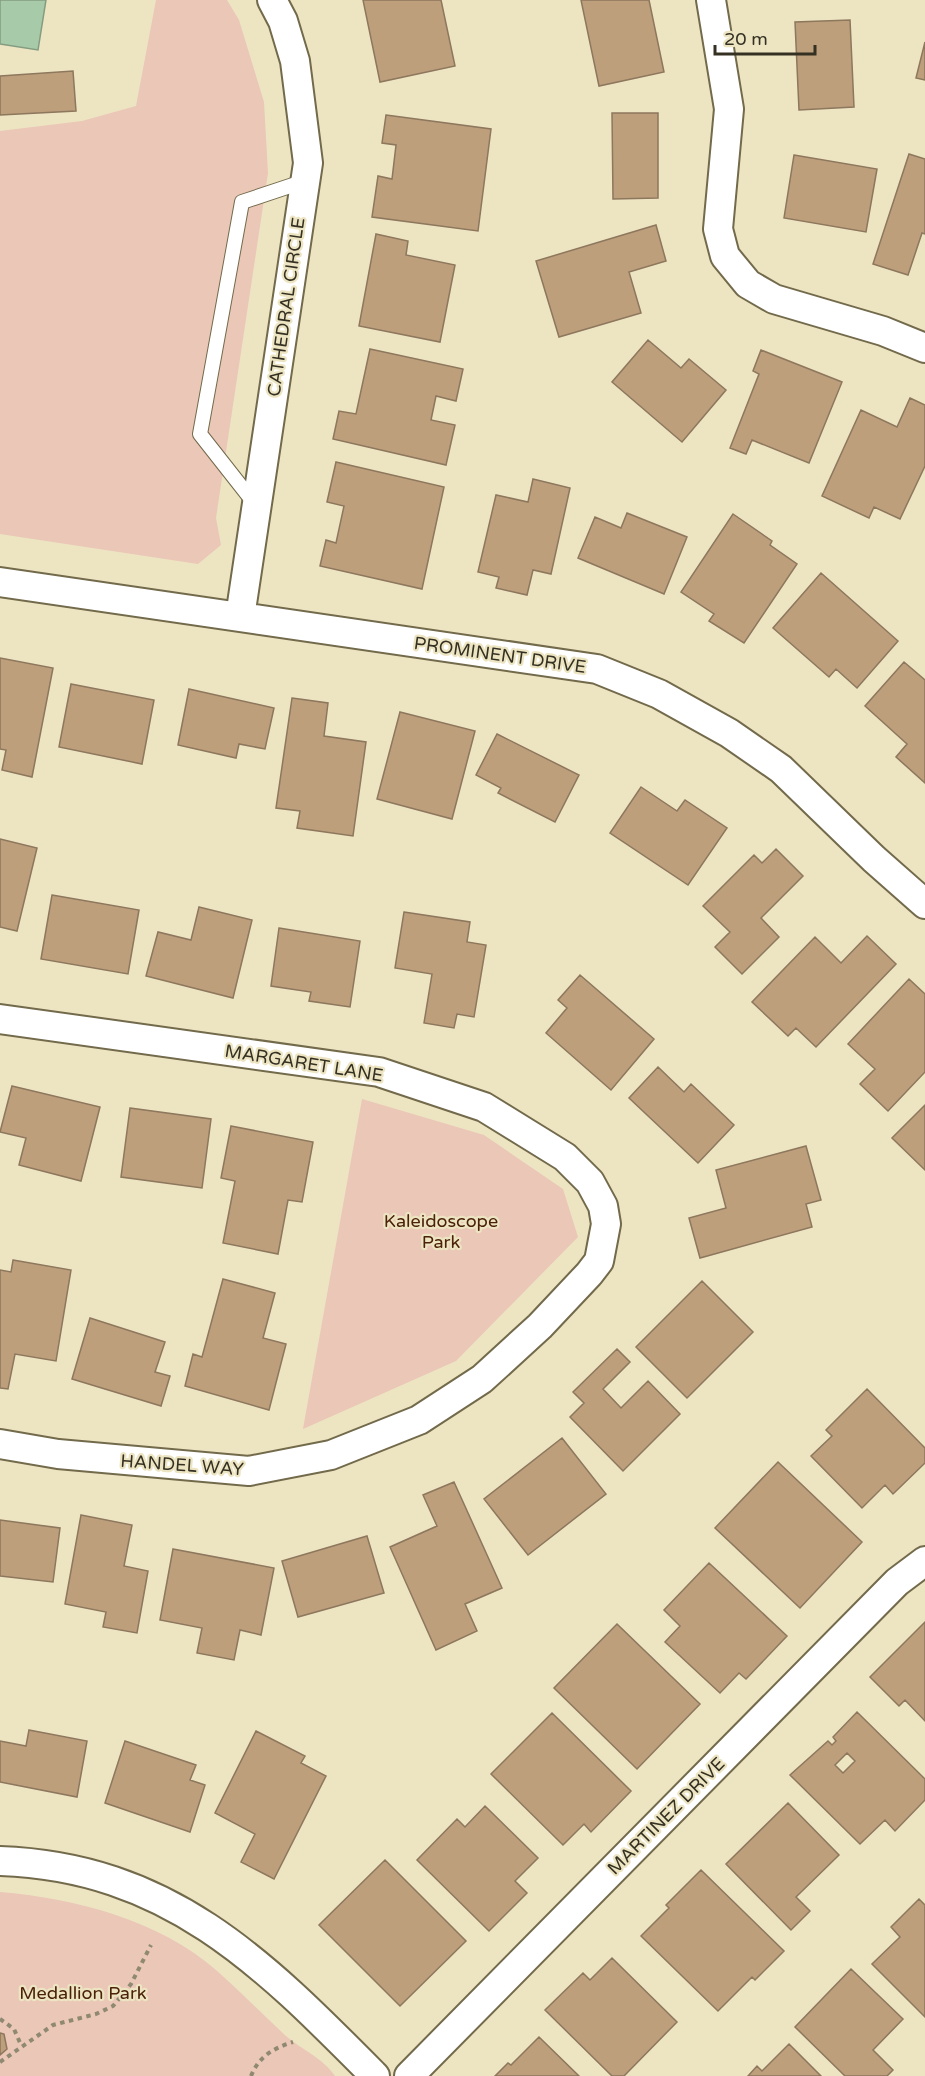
<svg xmlns="http://www.w3.org/2000/svg" width="925" height="2076" font-family="'Varela Round',sans-serif">
  <style>
    .green { fill: #eac7b7 }
    .water { fill: #a7caa8; stroke: #849c80; stroke-width: 1.5 }
    .building { fill: #bd9f7c; stroke: #8d775d; stroke-width: 1.5; fill-rule: evenodd }
    .lines { fill: none; stroke-linecap: round; stroke-linejoin: round }
    .service-casing { stroke: #726a4b; stroke-width: 16 }
    .minor-casing { stroke: #726a4b; stroke-width: 32 }
    .path { stroke: #8f8971; stroke-width: 4; stroke-dasharray: 4.5 4.5; stroke-linecap: butt }
    .service { stroke: #fff; stroke-width: 14 }
    .minor { stroke: #fff; stroke-width: 28 }
    .labels { text-anchor: middle; dominant-baseline: central; stroke-width: 4.5; stroke-linejoin: round; paint-order: stroke }
    .street-label { font-size: 18px; fill: #343123; stroke: #ede4c2 }
    .park-label { font-size: 18px; fill: #4b210a; stroke: #ede4c2 }
  </style>
  <rect width="100%" height="100%" fill="#ede4c2"/>
  <!-- green -->
  <path class="green" d="M156,0H227L239,20L264,102L268,173L216,518L221,545L198,564L0,534V131L82,121L136,106Z
    M362,1099L484,1135L563,1189L578,1237L456,1361L303,1429Z
    M0,1892C74,1898 159,1920 216,1970C240,1991 262,2014 286,2036C302,2050 323,2058 335,2076H0Z"/>
  <!-- water -->
  <path class="water" d="M0,0H46L38,50L0,44Z"/>
  <!-- building -->
  <path class="building" d="M363,0H441L455,66L380,82Z
    M581,0H649L664,72L599,86Z
    M850,20L854,107L799,110L795,22Z
    M925,42V80L916,78Z
    M73,71L76,111L0,115V76Z
    M612,113H658V198L613,199Z
    M386,115L491,129L478,231L372,217L378,176L392,179L396,145L382,143Z
    M909,154L925,159V234L922,233L908,275L873,264Z
    M794,155L877,169L866,232L784,218Z
    M656,225L666,261L629,272L641,313L559,337L536,261Z
    M376,234L408,241L406,255L455,265L440,342L359,326Z
    M648,340L681,368L689,359L726,390L682,442L612,382Z
    M370,349L463,369L456,401L436,396L431,420L455,425L446,465L333,439L339,411L356,414Z
    M761,350L842,382L809,463L752,440L746,454L730,448L759,374L753,371Z
    M910,398L925,405V466L900,519L874,507L869,518L822,496L861,410L897,427Z
    M336,462L444,487L422,589L320,566L326,540L336,543L344,506L327,502Z
    M533,479L570,488L551,574L533,570L527,595L496,588L499,577L478,572L496,495L528,502Z
    M627,513L687,537L664,594L578,558L595,517L621,528Z
    M733,514L772,541L770,545L797,564L744,643L709,621L714,614L681,592Z
    M821,573L898,641L857,688L836,669L829,677L773,628Z
    M0,658L53,668L32,777L2,770L6,750L0,749Z
    M904,662L925,680V783L896,757L907,744L865,706Z
    M71,684L154,700L142,764L59,747Z
    M189,689L274,708L265,749L239,744L236,758L178,745Z
    M292,698L328,703L324,736L366,742L353,836L297,828L300,811L276,808Z
    M400,712L475,731L452,819L377,799Z
    M497,734L579,775L555,822L498,793L501,788L476,775Z
    M641,787L677,811L685,800L727,828L688,885L610,833Z
    M0,839L37,848L17,931L0,927Z
    M776,849L803,876L761,918L779,937L742,974L715,947L730,932L703,906L754,855L762,863Z
    M52,895L139,910L128,974L41,959Z
    M199,907L252,920L233,998L146,976L158,932L191,940Z
    M404,912L470,922L467,942L486,945L474,1017L457,1014L454,1028L424,1023L432,974L395,968Z
    M279,928L360,941L350,1007L309,1001L311,992L271,986Z
    M867,936L896,964L816,1047L796,1028L788,1036L752,1002L815,937L841,963Z
    M580,975L654,1039L611,1090L546,1033L567,1008L558,1000Z
    M909,979L925,994V1072L888,1111L860,1084L875,1069L848,1044Z
    M658,1067L684,1092L691,1084L734,1125L698,1163L629,1098Z
    M12,1086L100,1107L81,1181L19,1165L26,1138L0,1132Z
    M925,1105V1170L892,1138Z
    M130,1108L211,1119L202,1188L121,1177Z
    M231,1126L313,1142L302,1202L288,1200L278,1254L223,1243L235,1181L221,1178Z
    M806,1146L821,1200L806,1204L812,1227L700,1258L689,1218L726,1208L716,1170Z
    M13,1260L71,1270L56,1361L15,1354L8,1389L0,1388V1270L11,1272Z
    M223,1279L275,1293L263,1338L286,1344L269,1410L185,1386L193,1354L202,1357Z
    M702,1281L753,1332L687,1398L636,1347Z
    M90,1318L165,1342L155,1372L170,1376L161,1406L72,1379Z
    M617,1349L630,1362L603,1389L621,1408L648,1381L680,1414L623,1471L570,1417L584,1403L573,1392Z
    M867,1389L925,1448V1463L893,1494L885,1485L862,1508L811,1456L832,1436L826,1430Z
    M562,1438L606,1494L528,1555L484,1499Z
    M778,1462L862,1542L800,1608L715,1528Z
    M454,1482L502,1588L465,1604L477,1631L436,1650L390,1547L437,1526L423,1495Z
    M81,1515L132,1525L124,1566L148,1571L137,1633L103,1627L106,1612L65,1604Z
    M0,1520L60,1528L53,1582L0,1576Z
    M367,1536L384,1593L298,1617L282,1561Z
    M173,1549L274,1568L261,1635L240,1630L234,1660L197,1653L202,1628L160,1620Z
    M709,1563L787,1636L746,1679L739,1673L720,1693L665,1642L680,1626L664,1610Z
    M925,1622V1721L905,1700L899,1706L870,1677Z
    M617,1624L700,1704L637,1769L554,1688Z
    M857,1712L925,1779V1800L895,1831L885,1820L860,1844L790,1775L828,1741L832,1745L836,1741L833,1737ZM847,1753L855,1761L843,1773L835,1765Z
    M552,1713L631,1791L591,1832L584,1824L563,1845L491,1774Z
    M29,1730L87,1741L77,1797L0,1782V1741L26,1746Z
    M256,1731L305,1756L301,1763L326,1776L274,1879L241,1862L255,1834L215,1813Z
    M125,1741L196,1765L190,1780L205,1785L190,1832L105,1803Z
    M788,1803L839,1855L796,1897L810,1911L791,1930L726,1864Z
    M485,1806L538,1858L515,1881L527,1893L489,1931L417,1860L457,1819L465,1827Z
    M385,1860L466,1941L400,2006L319,1925Z
    M701,1870L784,1951L755,1980L752,1977L718,2011L641,1936L669,1908L666,1905Z
    M919,1899L925,1905V2017L872,1964L900,1937L891,1927Z
    M612,1958L677,2022L624,2076H612L545,2010L583,1973L590,1980Z
    M851,1969L903,2019L873,2050L893,2070L887,2076H845L795,2027Z
    M0,2033L4,2034L7,2049L0,2055Z
    M539,2037L579,2076H495L508,2063L511,2065Z
    M789,2044L821,2076H748L757,2066L762,2071Z"/>
  <g class="lines">
    <defs>
      <path id="service" d="M255,504L200,434L242,202L305,181"/>
      <path id="minor" d="M711,0L729,109L718,229L725,256L748,284L774,299L883,331L925,348
        M0,582L597,669L659,694L729,733L781,769L874,859L925,904
        M240,617L308,163L295,61L283,21L272,0
        M0,1019L379,1072L484,1107L565,1157L590,1182L603,1206L606,1224L599,1261L589,1274L540,1326L482,1379L419,1420L331,1455L249,1471L58,1454L0,1444
        M0,1861C169,1867 263,1963 375,2076
        M409,2076L897,1582L925,1561"/>
    </defs>
    <!-- service casing -->
    <use href="#service" class="service-casing"/>
    <!-- minor casing -->
    <use href="#minor" class="minor-casing"/>
    <!-- path -->
    <path class="path" d="M0,2019L14,2029L21,2045
      M0,2062L53,2025L96,2014L113,2006L131,1984L151,1945
      M251,2076C259,2056 274,2048 293,2042"/>
    <!-- service -->
    <use href="#service" class="service"/>
    <!-- minor -->
    <use href="#minor" class="minor"/>
  </g>
  <g class="labels">
    <!-- street labels -->
    <g class="street-label">
      <text transform="translate(286 307) rotate(-82)">CATHEDRAL CIRCLE</text>
      <text transform="translate(500 655) rotate(8)">PROMINENT DRIVE</text>
      <text transform="translate(304 1063) rotate(9)">MARGARET LANE</text>
      <text transform="translate(182 1465) rotate(4)">HANDEL WAY</text>
      <text transform="translate(666 1816) rotate(-45)">MARTINEZ DRIVE</text>
    </g>
    <!-- park labels -->
    <g class="park-label">
      <text x="441" y="1221">Kaleidoscope<tspan x="441" dy="21">Park</tspan></text>
      <text x="83" y="1993">Medallion Park</text>
    </g>
  </g>
  <!-- scale -->
  <path d="M715 45v9h100v-9" fill="none" stroke="#343123" stroke-width="3"/>
  <text x="724" y="45" font-size="18" fill="#343123" stroke="#ede4c2" stroke-width="4.5" paint-order="stroke">20 m</text>
</svg>
